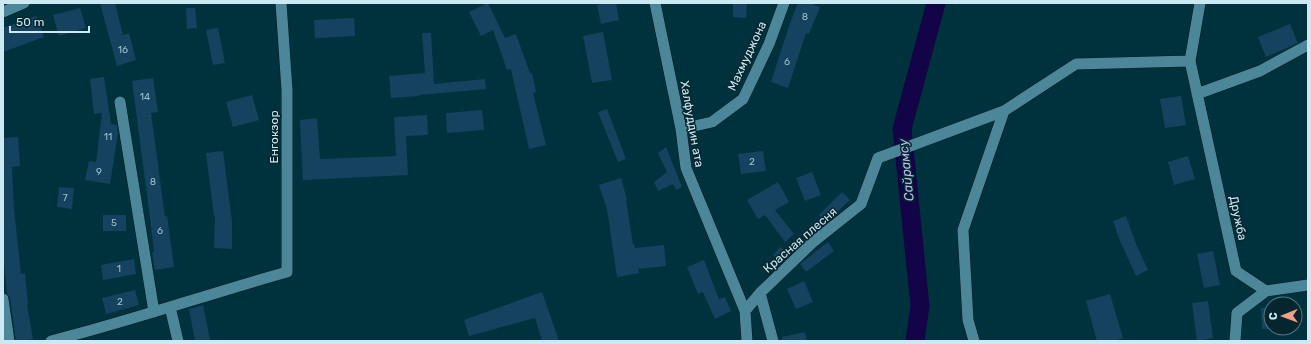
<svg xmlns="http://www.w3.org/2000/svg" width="1311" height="344" font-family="Rubik,sans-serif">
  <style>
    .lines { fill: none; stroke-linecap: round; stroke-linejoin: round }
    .river { stroke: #120446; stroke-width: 19 }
    .building { fill: #15425e }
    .minor-casing { stroke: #05171c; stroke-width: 12 }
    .minor { stroke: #4b8699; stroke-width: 11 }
    .labels { text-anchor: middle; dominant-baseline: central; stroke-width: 3; stroke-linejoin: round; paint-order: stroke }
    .number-label { font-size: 10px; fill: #9ebfce }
    .street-label { font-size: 12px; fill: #cce9f3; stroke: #05262f }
    .water-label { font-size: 13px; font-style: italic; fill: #babfef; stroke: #05262f }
  </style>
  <rect width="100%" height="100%" fill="#00323e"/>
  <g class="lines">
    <!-- river -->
    <path class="river" d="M915,341L920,306L902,129L936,3"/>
  </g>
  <!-- building -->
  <path class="building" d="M100,3H115L123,35L129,33L136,60L117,66Z
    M488,3L505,38L516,34L530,73H532L536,92L533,93L546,145L529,149L511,69L507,70L493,30L481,36L469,12Z
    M608,3H616L619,20L601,24L597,5Z
    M733,3H747L746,18L733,17Z
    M798,3H810L820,7L809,34L806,33L788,88L771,82L789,26Z
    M80,8L86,28L59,36L53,15Z
    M186,8H195L197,28L187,29Z
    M36,16L44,37L3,52V28Z
    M354,18L355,36L315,38L314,20Z
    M1290,24L1298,43L1266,57L1258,37Z
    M218,28L225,63L213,65L206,30Z
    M603,32L612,80L592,83L583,36Z
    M422,33H431L434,84L485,79L486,89L419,95V96L391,98L389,76L425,73Z
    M104,77L111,124L117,125L118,133L110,184L85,180L89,161L96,162L102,113L94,114L90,79Z
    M153,78L158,112L151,113L165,217L167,216L174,267L155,270L152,252H154L150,218L132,81Z
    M252,95L259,120L233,127L226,102Z
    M1181,96L1186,125L1165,128L1160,99Z
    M607,109L626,159L618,162L598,112Z
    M482,110L484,130L447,133L446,113Z
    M427,115L428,135L406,136L408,175L303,180L300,120L317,118L320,159L396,156L394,117Z
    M18,137L20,166L12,167L14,209L21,274L25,273L28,304L27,305L33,339L22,341H16L10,298L7,294L4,263H3V138Z
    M666,147L682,187L676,190L673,184L658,191L654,182L667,172L658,153Z
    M223,151L232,222V249L214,248L215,215L214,216L206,153Z
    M763,151L766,171L741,174L738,154Z
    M1188,156L1195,179L1174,185L1168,162Z
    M812,172L821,195L805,201L796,178Z
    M621,178L627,200L626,201L633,244H634L635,248L664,245L666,266L638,269L639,273L617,277L607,209L599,185Z
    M778,182L789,202L775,210L794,234L785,242L765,215L758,219L747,200Z
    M59,187L74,188L72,209L57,207Z
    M842,192L850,200L826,222L819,215Z
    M103,215H126V231H103Z
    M1126,216L1136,244L1148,270L1136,276L1120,241L1113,221Z
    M828,242L834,251L806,272L800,264Z
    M780,247L789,254L782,262L773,255Z
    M1213,251L1220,285L1204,288L1197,254Z
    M134,259L136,274L103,280L101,265Z
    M704,260L719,299L725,297L731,311L715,319L703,292L698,294L687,267Z
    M804,281L813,302L796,309L787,289Z
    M135,290L139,305L106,314L102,298Z
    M542,292L559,341H542L535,318L469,336L464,320Z
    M1110,294L1123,338L1114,341H1097L1086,301Z
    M1208,301L1213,338L1197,341L1192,303Z
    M203,305L210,340L195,341L189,309Z
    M1271,307V329H1262L1261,308Z
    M805,332L807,341H782V337Z"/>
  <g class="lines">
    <defs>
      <path id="minor" d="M655,3L681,129L686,168L745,311
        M1200,3L1190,61L1236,271L1266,291L1308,285
        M3,12L24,3
        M1197,94L1260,71L1308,45
        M120,102L154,312
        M681,129L712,122L743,99L769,44L784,3
        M760,293L773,341
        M3,299L9,341
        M170,307L178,341
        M51,341C131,321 208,294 287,272V90L281,3
        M747,341L745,311L760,293L812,243L861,204L878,158L1004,111
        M974,341L968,320L963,230L1004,111L1076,64L1190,61
        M1235,341L1237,313L1266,291"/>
    </defs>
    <!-- minor casing -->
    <use href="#minor" class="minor-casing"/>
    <!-- minor -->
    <use href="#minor" class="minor"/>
  </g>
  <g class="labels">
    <!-- number labels -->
    <g class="number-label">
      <text x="805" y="17">8</text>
      <text x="123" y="50">16</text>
      <text x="787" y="62">6</text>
      <text x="145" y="97">14</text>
      <text x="108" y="137">11</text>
      <text x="752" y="162">2</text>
      <text x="99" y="172">9</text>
      <text x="153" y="182">8</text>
      <text x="65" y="198">7</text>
      <text x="114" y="223">5</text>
      <text x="160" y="231">6</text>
      <text x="119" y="269">1</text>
      <text x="120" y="302">2</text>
    </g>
    <!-- street labels -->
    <g class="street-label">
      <text transform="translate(747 56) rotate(-65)">Махмуджона</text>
      <text transform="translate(692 124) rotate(80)">Халфуддин ата</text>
      <text transform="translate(274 137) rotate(-90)">Енгокзор</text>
      <text transform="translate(1238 218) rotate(78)">Дружба</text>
      <text transform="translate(800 240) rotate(-41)">Красная плесня</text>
    </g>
    <!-- water labels -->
    <g class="water-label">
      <text transform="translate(906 170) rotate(-96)">Сайрамсу</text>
    </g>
  </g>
  <!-- border -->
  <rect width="1311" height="344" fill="none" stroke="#cce9f3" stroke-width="8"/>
  <!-- north arrow -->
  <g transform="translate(1283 316) rotate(269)"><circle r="19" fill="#05262f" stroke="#55747d"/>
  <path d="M0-3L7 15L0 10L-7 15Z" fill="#f39f83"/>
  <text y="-6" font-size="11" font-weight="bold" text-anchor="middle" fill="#cce9f3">С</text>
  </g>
  <!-- scale -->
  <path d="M10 26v6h79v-6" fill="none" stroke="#cce9f3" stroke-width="2"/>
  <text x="16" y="26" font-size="12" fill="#cce9f3" stroke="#05262f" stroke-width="3" paint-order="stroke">50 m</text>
</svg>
